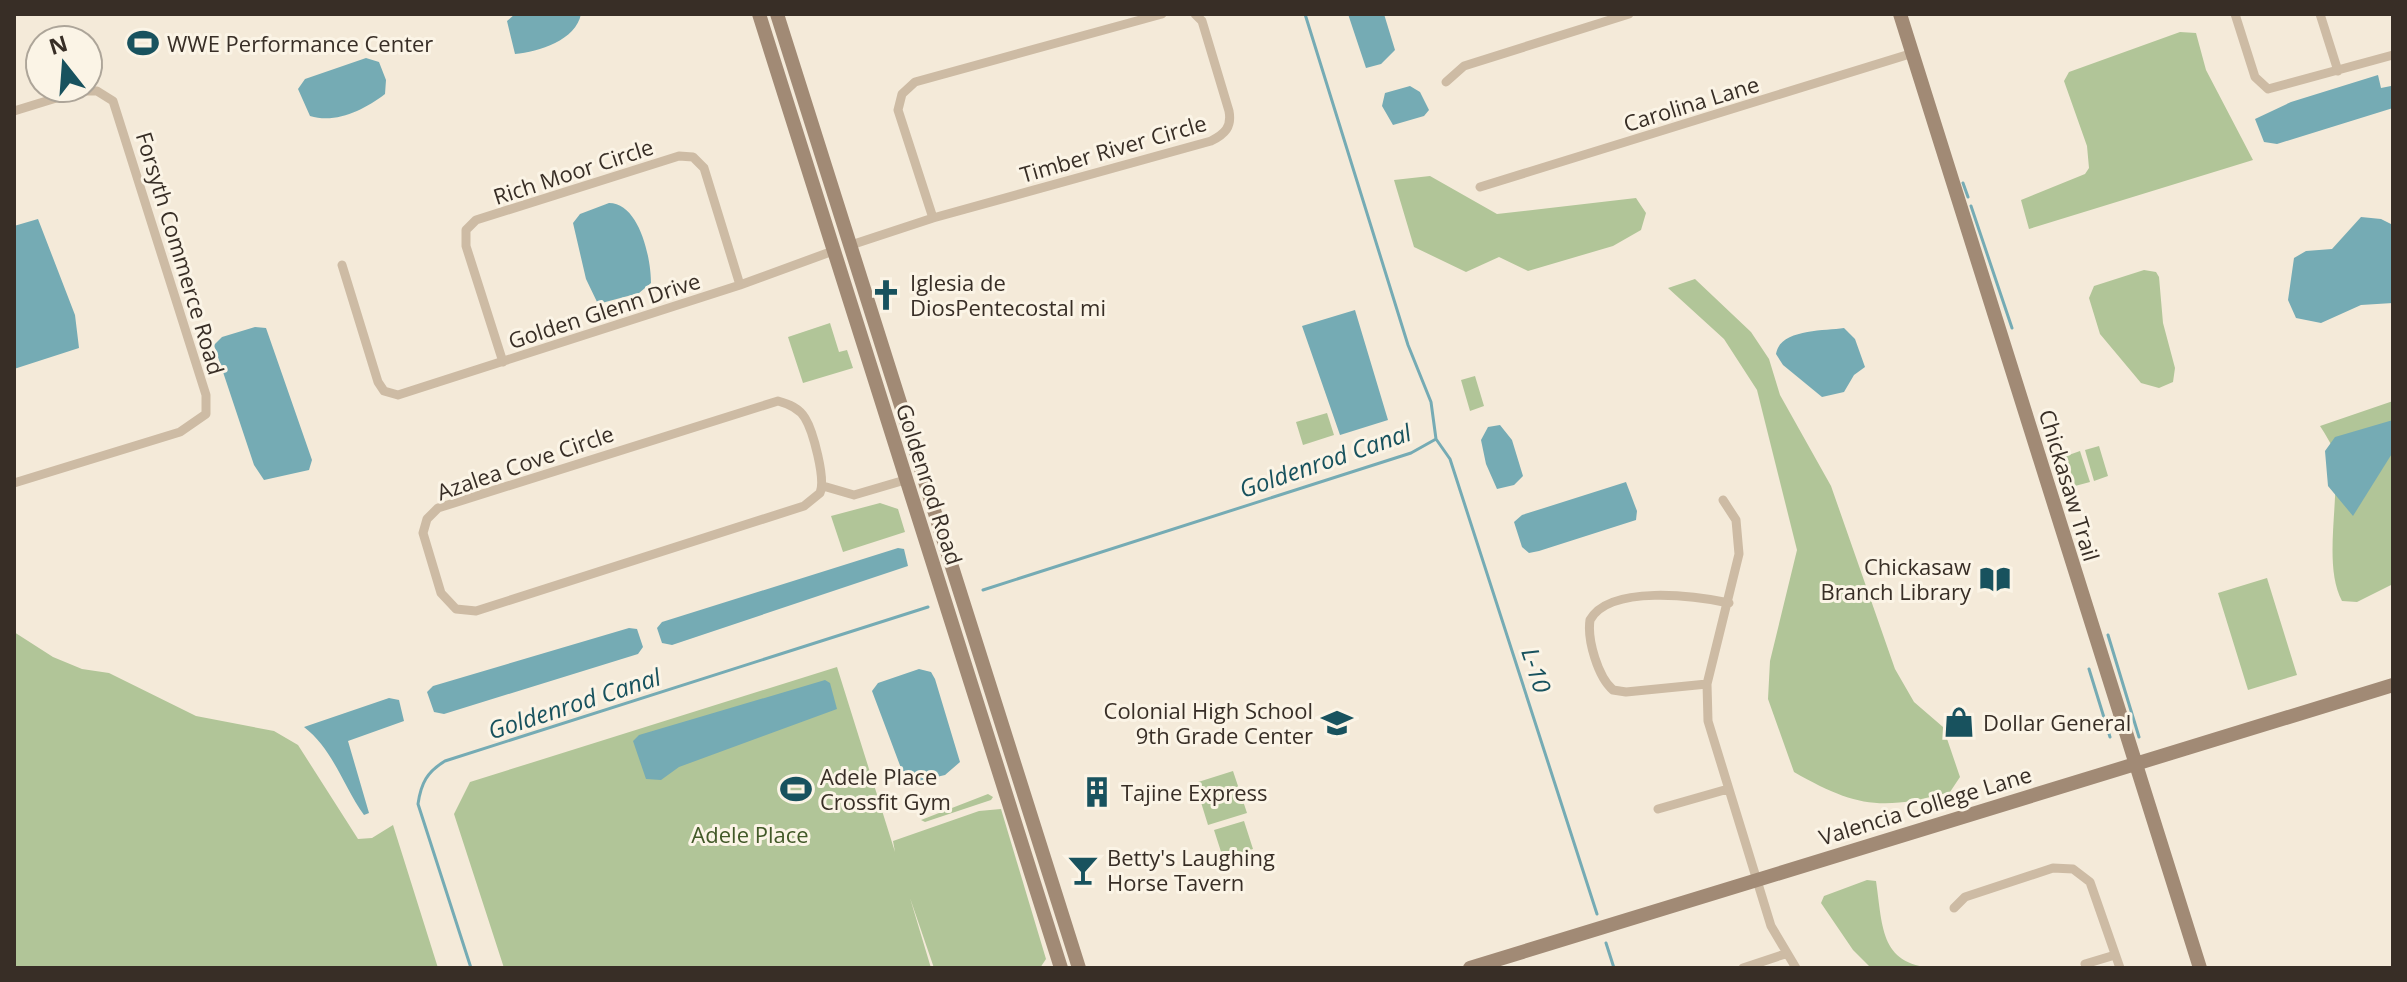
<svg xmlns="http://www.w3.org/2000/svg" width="2407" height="982" font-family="'Open Sans',sans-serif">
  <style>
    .green { fill: #b1c598 }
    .water { fill: #75abb4 }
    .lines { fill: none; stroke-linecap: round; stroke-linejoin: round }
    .stream { stroke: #75abb4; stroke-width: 3 }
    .street { stroke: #cdbba4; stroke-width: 9 }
    .secondary { stroke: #a18a75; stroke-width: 14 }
    .labels { text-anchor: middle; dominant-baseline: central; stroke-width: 6; stroke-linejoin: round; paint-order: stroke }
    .poi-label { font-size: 22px; fill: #382e26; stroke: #fbf4e6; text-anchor: start }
    .street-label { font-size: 22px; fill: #382e26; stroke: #fbf4e6 }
    .park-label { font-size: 22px; fill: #425928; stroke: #fbf4e6 }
    .water-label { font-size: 24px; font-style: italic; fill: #18525e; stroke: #fbf4e6 }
  </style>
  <rect width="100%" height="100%" fill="#f4ead9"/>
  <!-- green -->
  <path class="green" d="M2180,32L2196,33L2206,70L2253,160L2029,229L2021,200L2085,174L2089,168L2087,146L2064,81L2069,72Z
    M1430,176L1497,214L1636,198L1646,213L1641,230L1613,246L1528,271L1499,257L1466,272L1414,247L1394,180Z
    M2144,270L2156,272L2159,277L2163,323L2175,368L2173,382L2159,388L2141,383L2100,334L2089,298L2094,286Z
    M1695,279L1751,332L1769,359L1780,395L1831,486L1895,669L1914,702L1943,727L1960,777L1950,792C1882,811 1855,807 1794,772L1768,699L1770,661L1797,550L1757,390L1724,339L1668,288Z
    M830,323L839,352L847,350L853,368L803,383L788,337Z
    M1475,376L1484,406L1470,411L1461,380Z
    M2393,401V584L2357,602L2342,601C2322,564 2341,497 2334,453C2332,444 2325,434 2320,426Z
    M1327,413L1334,435L1303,445L1296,422Z
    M2099,446L2108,476L2094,481L2085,450Z
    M2080,451L2090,482L2075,486L2066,456Z
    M880,503L898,509L905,532L843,552L831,516Z
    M2267,578L2297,675L2248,690L2218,593Z
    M14,632L53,657L82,669L109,673L196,716L274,731L298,745L358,839L372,838L393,825L438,968H14Z
    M837,667L895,852L893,841L979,811L1001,809L1046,959L1040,968H934L910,898L931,968H504L454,814L470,782Z
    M1233,771L1247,813L1208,825L1195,783Z
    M988,794L993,797L991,800L925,822L921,820Z
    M1244,821L1253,849L1223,858L1214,830Z
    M1867,880L1876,881C1883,929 1880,967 1939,968H1871L1853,950L1821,903L1824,896Z"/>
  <!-- water -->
  <path class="water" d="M515,14H581C576,40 539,52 515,54L507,21Z
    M1348,14H1384L1395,50L1381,64L1366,68Z
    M366,58L379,62L386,80L385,94C364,110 336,124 310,116L298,89L305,79Z
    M2378,75L2381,88L2391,86L2393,108L2277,144L2264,142L2255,119L2291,102Z
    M1410,86L1420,92L1429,110L1424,116L1393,125L1382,106L1385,93Z
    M609,203C639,203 651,257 651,283L639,293L598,304L586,279L573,223L580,214Z
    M2361,217L2381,219L2393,225V303L2361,305L2321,323L2296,318L2288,300L2294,258L2306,251L2332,249Z
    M38,219L75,315L79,348L14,369V226Z
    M1355,310L1388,420L1340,435L1302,326Z
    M255,327L266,328L312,460L309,470L264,480L254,465L214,345L222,337Z
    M1844,328L1855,339L1865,367L1854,375L1844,392L1822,397L1783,365L1776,354C1780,329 1823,331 1844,328Z
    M2393,420V452L2353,516L2328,486L2325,451L2335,437Z
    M1500,425L1512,440L1523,476L1514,485L1497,489L1486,464L1481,440L1488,427Z
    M1626,482L1637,511L1636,520L1539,551L1529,553L1522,547L1514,522L1522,515Z
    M898,548L904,549L908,566L672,645L662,643L657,628L662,622Z
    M629,628L637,629L643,647L638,654L444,714L434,712L427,692L433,686Z
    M919,669L931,672L935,679L960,762L945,775L907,784L872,691L878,683Z
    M825,680L830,683L837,709L679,767L661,780L646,779L633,741L639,735Z
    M389,698L399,700L404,721L348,741L369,813L364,815C343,786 333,749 304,727Z"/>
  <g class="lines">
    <!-- stream -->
    <path class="stream" d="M1305,14L1408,345L1431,402L1436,439L1450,459L1597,914
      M1963,183L1968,197
      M1971,206L2012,328
      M983,590L1411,453L1436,439
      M2108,635L2139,737
      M2089,669L2110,737
      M1606,943L1614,968
      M471,968L418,804C421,783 427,772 445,761L928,607"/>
    <!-- street -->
    <path class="street" d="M2235,14L2255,77L2268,89L2393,55
      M2320,14L2338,71
      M1446,82L1464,66L1629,14
      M14,111L79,91H97L113,101L206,395V414L180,432L14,483
      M1480,187L1913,53
      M933,218L898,110L902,94L915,82L1162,14
      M851,245L933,218L1211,141C1225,134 1232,127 1229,111L1202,21L1195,14
      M342,265L378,382L384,391L398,395L740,285L833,251
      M503,362L466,246V230L476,220L679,156L693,157L704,168L740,285
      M778,401C789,404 799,408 805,418C813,431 826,479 820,493L804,506L476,611L456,609L441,593L423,533L427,519L438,508Z
      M823,486L854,495L905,480
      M1723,500L1736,520L1739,554L1707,684L1708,721L1771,926L1796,968
      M1707,684L1626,692L1613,690C1598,677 1587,640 1590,620C1610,584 1696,596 1729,603
      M1658,809L1728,789
      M1954,908L1965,897L2053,868L2073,869L2090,882L2120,968
      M2085,964L2115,955
      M1743,968L1785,954"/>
    <!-- secondary -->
    <path class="secondary" d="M759,14L1061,968
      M777,14L1079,968
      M1900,14L2200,968
      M1470,968L2393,685"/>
  </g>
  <!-- icons -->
  <defs>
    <symbol id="stadium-bare" viewBox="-9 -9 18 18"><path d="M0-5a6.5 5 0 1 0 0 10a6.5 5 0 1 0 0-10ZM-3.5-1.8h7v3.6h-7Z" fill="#18525e" stroke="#fbf4e6" stroke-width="2.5" paint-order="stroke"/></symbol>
    <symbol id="church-bare" viewBox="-9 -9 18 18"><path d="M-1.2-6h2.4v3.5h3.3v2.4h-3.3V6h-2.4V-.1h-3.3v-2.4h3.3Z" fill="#18525e" stroke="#fbf4e6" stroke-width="2.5" paint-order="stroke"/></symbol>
    <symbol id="library-bare" viewBox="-9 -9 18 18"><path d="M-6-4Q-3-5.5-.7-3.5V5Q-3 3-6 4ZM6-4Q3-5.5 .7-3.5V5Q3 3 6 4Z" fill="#18525e" stroke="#fbf4e6" stroke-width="2.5" paint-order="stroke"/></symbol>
    <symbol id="shop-bare" viewBox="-9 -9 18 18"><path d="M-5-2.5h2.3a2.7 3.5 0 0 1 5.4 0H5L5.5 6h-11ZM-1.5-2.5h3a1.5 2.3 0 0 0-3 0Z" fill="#18525e" stroke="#fbf4e6" stroke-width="2.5" paint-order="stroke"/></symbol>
    <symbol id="school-bare" viewBox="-9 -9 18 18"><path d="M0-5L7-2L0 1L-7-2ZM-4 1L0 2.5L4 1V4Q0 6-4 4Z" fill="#18525e" stroke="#fbf4e6" stroke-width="2.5" paint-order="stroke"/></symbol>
    <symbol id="building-bare" viewBox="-9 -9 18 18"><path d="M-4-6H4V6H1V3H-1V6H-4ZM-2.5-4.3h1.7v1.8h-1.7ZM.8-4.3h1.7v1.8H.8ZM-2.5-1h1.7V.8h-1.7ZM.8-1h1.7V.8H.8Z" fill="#18525e" stroke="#fbf4e6" stroke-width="2.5" paint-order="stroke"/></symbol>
    <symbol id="bar-bare" viewBox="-9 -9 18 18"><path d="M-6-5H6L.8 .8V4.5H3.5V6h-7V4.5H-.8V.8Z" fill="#18525e" stroke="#fbf4e6" stroke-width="2.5" paint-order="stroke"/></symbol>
  </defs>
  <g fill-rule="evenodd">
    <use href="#stadium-bare" x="121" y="21" width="44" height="44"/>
    <use href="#church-bare" x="864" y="273" width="44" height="44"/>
    <use href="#library-bare" x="1973" y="557" width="44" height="44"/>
    <use href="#shop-bare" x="1937" y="700" width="44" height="44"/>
    <use href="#school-bare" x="1315" y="701" width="44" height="44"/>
    <use href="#stadium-bare" x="774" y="767" width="44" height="44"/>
    <use href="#building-bare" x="1075" y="770" width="44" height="44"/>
    <use href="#bar-bare" x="1061" y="848" width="44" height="44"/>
  </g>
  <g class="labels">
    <!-- poi labels -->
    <g class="poi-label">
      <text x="167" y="43">WWE Performance Center</text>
      <text x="910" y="282">Iglesia de<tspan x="910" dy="25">DiosPentecostal mi</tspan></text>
      <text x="1971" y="566" text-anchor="end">Chickasaw<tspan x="1971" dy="25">Branch Library</tspan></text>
      <text x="1313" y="710" text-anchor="end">Colonial High School<tspan x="1313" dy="25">9th Grade Center</tspan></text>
      <text x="1983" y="722">Dollar General</text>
      <text x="820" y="776">Adele Place<tspan x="820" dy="25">Crossfit Gym</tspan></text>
      <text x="1121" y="792">Tajine Express</text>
      <text x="1107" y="857">Betty's Laughing<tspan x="1107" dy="25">Horse Tavern</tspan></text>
    </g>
    <!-- street labels -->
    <g class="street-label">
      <text transform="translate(1691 103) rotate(-17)">Carolina Lane</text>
      <text transform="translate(1113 148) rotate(-16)">Timber River Circle</text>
      <text transform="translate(573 171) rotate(-18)">Rich Moor Circle</text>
      <text transform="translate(181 253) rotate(73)">Forsyth Commerce Road</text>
      <text transform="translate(604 310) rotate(-18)">Golden Glenn Drive</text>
      <text transform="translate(525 462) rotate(-19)">Azalea Cove Circle</text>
      <text transform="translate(930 484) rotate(72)">Goldenrod Road</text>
      <text transform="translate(2070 485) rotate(73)">Chickasaw Trail</text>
      <text transform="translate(1925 805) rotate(-17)">Valencia College Lane</text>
    </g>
    <!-- park labels -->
    <g class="park-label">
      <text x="750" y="834">Adele Place</text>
    </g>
    <!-- water labels -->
    <g class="water-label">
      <text transform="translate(1325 460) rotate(-19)">Goldenrod Canal</text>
      <text transform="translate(1537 670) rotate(72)">L-10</text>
      <text transform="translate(574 703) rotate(-18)">Goldenrod Canal</text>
    </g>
  </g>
  <!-- border -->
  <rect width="2407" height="982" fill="none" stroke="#382e26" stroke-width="32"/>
  <!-- north arrow -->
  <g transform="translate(64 64) rotate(343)"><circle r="38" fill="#fbf4e6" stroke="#ada599" stroke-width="2"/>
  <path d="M0-6L14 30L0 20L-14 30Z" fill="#18525e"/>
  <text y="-12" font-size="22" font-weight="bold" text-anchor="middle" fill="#382e26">N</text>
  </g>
</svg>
